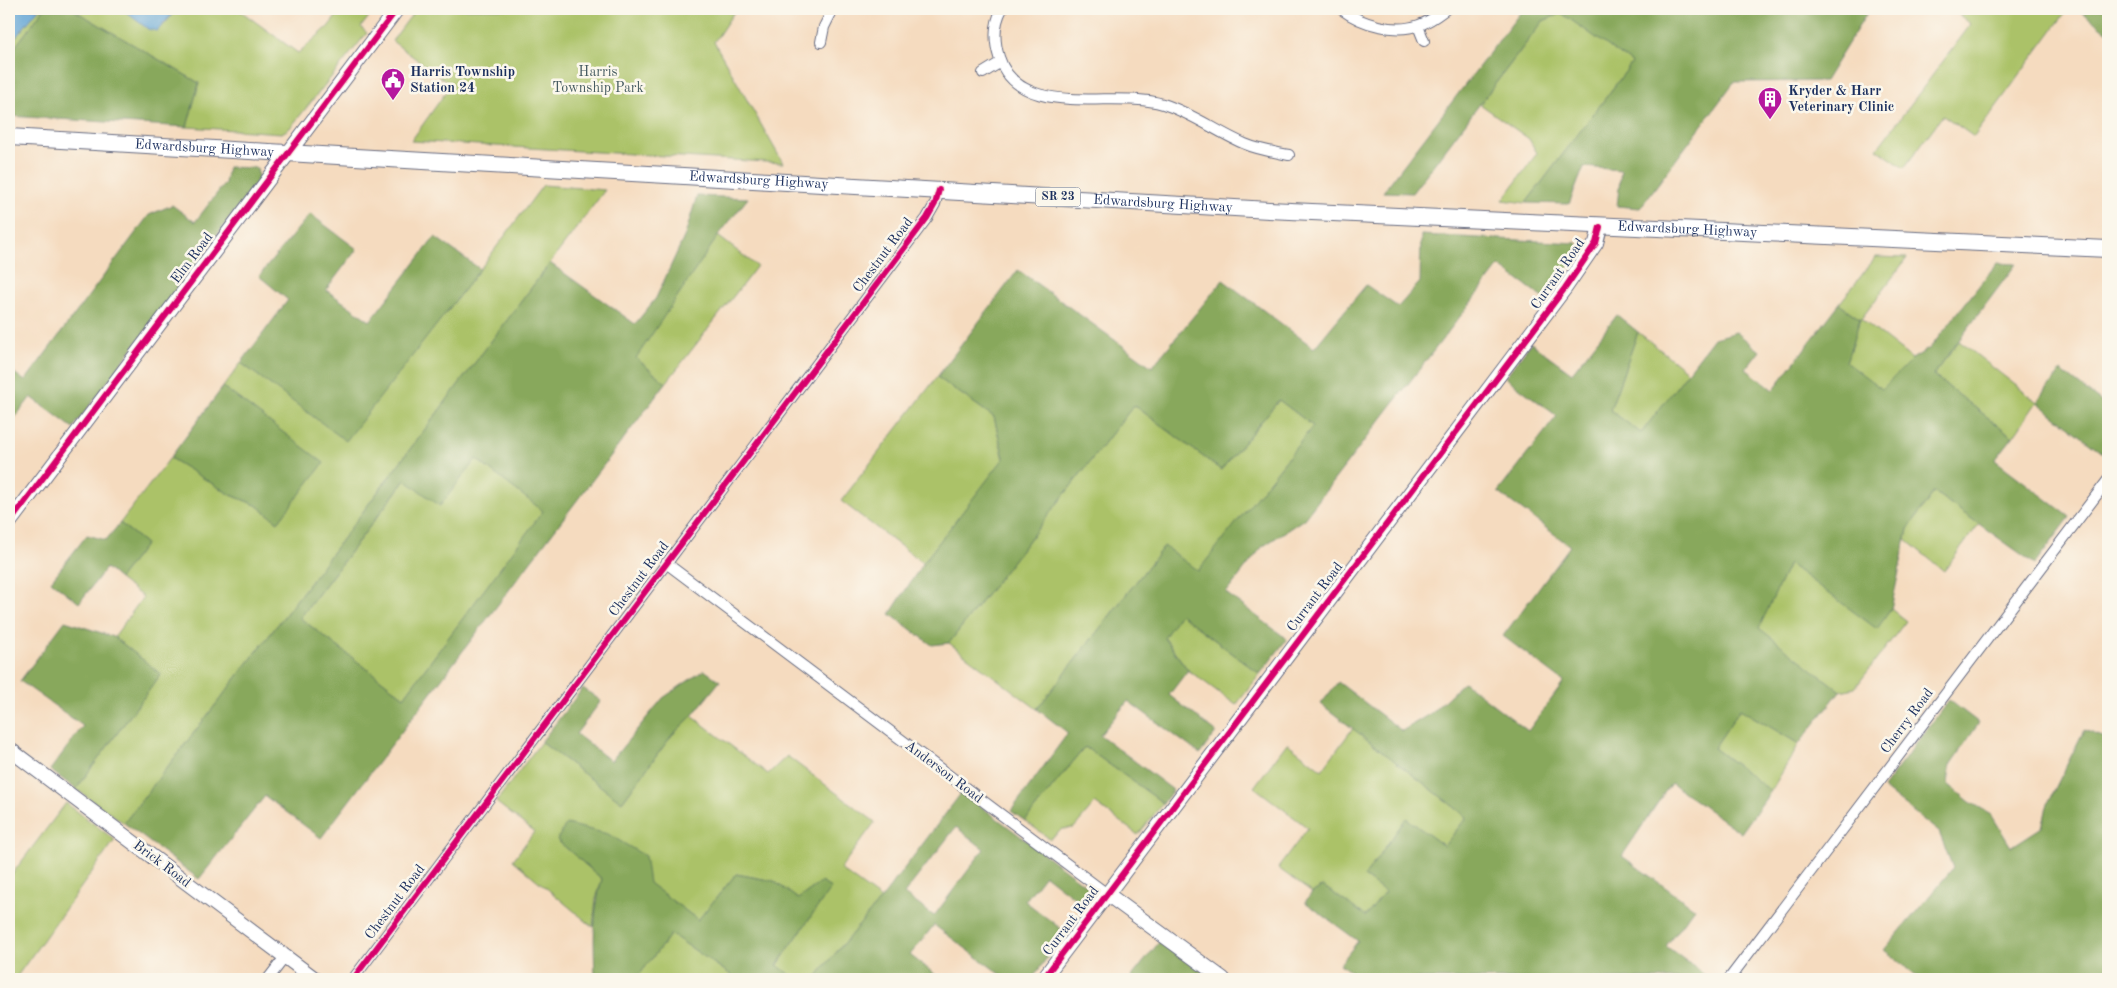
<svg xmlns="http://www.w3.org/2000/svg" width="2117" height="988" font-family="'Old Standard TT',serif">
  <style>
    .green { fill: #abc267; stroke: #637862 }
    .forest { fill: #88a85c; stroke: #526c5d; fill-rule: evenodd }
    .water { fill: #62a5d6; stroke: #3e6a9a }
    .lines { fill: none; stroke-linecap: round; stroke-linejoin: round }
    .street-casing { stroke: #676b80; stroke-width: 12 }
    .secondary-casing { stroke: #676b80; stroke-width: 16 }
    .primary-casing { stroke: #676b80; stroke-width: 18 }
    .street { stroke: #fff; stroke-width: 10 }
    .secondary { stroke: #fff; stroke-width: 14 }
    .primary { stroke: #fff; stroke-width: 16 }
    .cycleway-casing { stroke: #fbf7ec; stroke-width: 9 }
    .cycleway { stroke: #d6006c; stroke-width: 6 }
    .labels { text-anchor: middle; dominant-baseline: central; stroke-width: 5; stroke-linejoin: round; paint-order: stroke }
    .shield { fill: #fbf7ec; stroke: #5e6b89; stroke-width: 1 }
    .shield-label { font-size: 12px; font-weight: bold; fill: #1b2f5e }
    .poi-label { font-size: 14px; font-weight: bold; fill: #1b2f5e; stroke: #fbf7ec; text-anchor: start }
    .park-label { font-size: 14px; fill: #465b61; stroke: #fbf7ec }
    .street-label { font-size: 14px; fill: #1b2f5e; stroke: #fbf7ec }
  </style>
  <rect width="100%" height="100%" fill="#fbf7ec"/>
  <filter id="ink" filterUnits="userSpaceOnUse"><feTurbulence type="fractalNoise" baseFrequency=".02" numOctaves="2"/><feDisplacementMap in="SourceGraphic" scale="10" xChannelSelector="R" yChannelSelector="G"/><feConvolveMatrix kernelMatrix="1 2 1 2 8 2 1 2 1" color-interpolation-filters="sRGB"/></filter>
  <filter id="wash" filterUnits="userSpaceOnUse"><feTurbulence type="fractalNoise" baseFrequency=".0096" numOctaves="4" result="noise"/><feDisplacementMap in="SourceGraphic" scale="20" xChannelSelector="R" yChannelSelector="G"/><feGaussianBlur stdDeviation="1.12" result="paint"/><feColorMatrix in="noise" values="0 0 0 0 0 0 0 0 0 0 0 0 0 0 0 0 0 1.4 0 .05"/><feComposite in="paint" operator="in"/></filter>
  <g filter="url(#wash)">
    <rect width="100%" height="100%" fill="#f5dbbf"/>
    <!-- green -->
    <path class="green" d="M39,9H44L9,55V45Z
      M72,9H122L148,29L164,25L177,9H238L298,53L328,27L342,9H370L371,14L361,27L367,33L290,128L282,133L187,127L199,83Z
      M416,9H736L714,42L783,163L411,141L451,85L392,41Z
      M1951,9H2068L1974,137L1943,115L1904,168L1877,149L1971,24Z
      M1562,13L1632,63L1526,203L1503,200L1537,153L1529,139L1480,104L1543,21Z
      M543,185L605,190L289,610L124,823L76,789L161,674L114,637L143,597L119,579L146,544L120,523L170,458L231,495L256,505L278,522L323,463L223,387L241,363L346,440L480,269Z
      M718,236L757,266L666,383L635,358Z
      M1876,257L1907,258L1861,319L1912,359L1882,390L1846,362L1860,319L1839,304Z
      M1638,332L1688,372L1641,434L1610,410Z
      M1959,341L2037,402L2013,437L1933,375Z
      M937,377L994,417L1004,459L923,563L841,501Z
      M1279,400L1313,426L1198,572L1164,546L1037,709L949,643L1134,405L1221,470Z
      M476,459L544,511L404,697L300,618L406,479Z
      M1934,492L1979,524L1944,571L1906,540L1908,529Z
      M1789,564L1877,628L1891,609L1906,621L1855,688L1840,691L1758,628Z
      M1180,614L1260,674L1236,705L1188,670L1164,637Z
      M1740,709L1799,744L1771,791L1714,748Z
      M692,716L768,774L787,756L875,822L840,869L881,899L814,979H796L777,966L830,888L821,882L798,899L774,881L736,874L698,920L648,883L557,840L602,879L596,899L593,927L513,860L534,832L496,802L541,742L622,802L672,735Z
      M1353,728L1467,817L1444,846L1407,819L1364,877L1385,892L1366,917L1323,886L1312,893L1278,868L1308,828L1254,787L1287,743L1322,770Z
      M1085,747L1163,803L1138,835L1095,803L1074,828L1063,829L1050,839L1025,821Z
      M66,803L115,840L15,979H9V878Z
      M671,934L737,979H636Z"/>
    <!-- forest -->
    <path class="forest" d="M44,9H72L199,83L187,127L9,116V78L11,75L9,73V55Z
      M1523,9H1862L1867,13L1825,81L1734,82L1640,208L1617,206L1621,170L1584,167L1569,204L1526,203L1632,63L1561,13L1543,21L1412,193L1383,192Z
      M2077,9H2108V32Z
      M228,167L257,168L259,179L73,428L31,397L9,425V369L25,381L149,215L172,205L195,222L225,183Z
      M697,196L748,198L718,236L636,358L666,383L321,838L265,796L199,879L124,823L289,610L550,263L635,324L656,298L685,235ZM476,459L543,511L404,697L300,618L405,480L440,506Z
      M310,214L357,249L326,290L370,321L435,237L480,269L346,441L241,363L288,300L259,276Z
      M1421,235L1577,243L1581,249L1545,299L1499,266L1304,519L1262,547L1226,593L1287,639L1260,674L1180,614L1164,638L1188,670L1169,695L1216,732L1200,754L1128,701L1100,735L1173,790L1163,803L1085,747L1025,821L1011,811L1068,733L1037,709L1164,546L1198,571L1313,426L1279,400L1221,470L1134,405L949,643L932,645L890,614L923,563L1004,458L994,417L937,377L1018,270L1152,367L1223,280L1314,348L1366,285L1398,307L1420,282Z
      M1997,263L2016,264L1933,375L2013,437L1995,460L2070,517L2035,564L1934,492L1908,529L1891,609L1877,629L1789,564L1759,628L1840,691L1799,744L1740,709L1714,748L1771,791L1741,833L1671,783L1622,856L1694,908L1666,946L1710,979H1360L1340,964L1358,941L1305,902L1312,893L1323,886L1366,916L1385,892L1364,877L1406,818L1444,846L1467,817L1321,704L1338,682L1402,731L1431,713L1464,682L1528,731L1564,682L1503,636L1570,546L1498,492L1557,416L1505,377L1531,343L1572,373L1617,315L1638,332L1610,410L1641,433L1714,338L1736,332L1760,351L1746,369L1773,390L1839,304L1860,319L1846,362L1882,389L1912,359L1930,348Z
      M2061,371L2108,407V457L2037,402Z
      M223,387L324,463L278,522L256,505L231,495L170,458Z
      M120,523L146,544L119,579L106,568L79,603L51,581L87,535L106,540Z
      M65,621L114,637L161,674L76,789L50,770L83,726L20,681Z
      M704,670L720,681L692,716L672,735L622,802L541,742L583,688L601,701L576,734L611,761L663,698Z
      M1949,700L1979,723L1950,765L1948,784L1970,802L1991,814L2011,847L2042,827L2048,803L2084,730L2108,739V979H1921L1884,950L1953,868L1939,832L1883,788Z
      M962,792L1092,890V898L1085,906L1045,875L1025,901L1065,932L1032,979H1007L934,925L910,955L941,979H814L881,899ZM956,827L984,849L934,916L904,894Z
      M566,824L608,834L645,856L649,883L698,920L736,874L774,881L798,899L821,882L831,888L777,965L796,979H737L671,934L636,979H595C594,945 592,912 602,879L557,840Z
      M1160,941L1204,972L1198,979H1130Z"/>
    <!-- water -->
    <path class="water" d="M9,9H39L9,45Z
      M122,9H177L157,31L148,29Z"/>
  </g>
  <g filter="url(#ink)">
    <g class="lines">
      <defs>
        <path id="street" d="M1002,9C994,24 994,41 999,57C1019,121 1113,89 1163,104C1192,113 1217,132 1245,144C1259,150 1274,152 1289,155
          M1341,9C1361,24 1395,34 1419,25C1429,22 1438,15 1446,9
          M1418,26L1424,41
          M821,42L824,27L833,9
          M983,73L1001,62
          M666,563L1107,894
          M268,979L285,957
          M353,979L927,218L935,204L939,190
          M1729,979L2108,480"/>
        <path id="secondary" d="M9,523L397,9
          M9,749L315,979
          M1107,894L1223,979
          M1043,979L1565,288L1596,243L1600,227"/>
        <g id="primary">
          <path id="s1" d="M9,137L1269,210L2108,249"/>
        </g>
      </defs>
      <!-- street casing -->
      <use href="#street" class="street-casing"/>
      <!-- secondary casing -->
      <use href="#secondary" class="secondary-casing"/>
      <!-- primary casing -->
      <use href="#primary" class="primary-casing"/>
      <!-- street -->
      <use href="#street" class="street"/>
      <!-- secondary -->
      <use href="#secondary" class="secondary"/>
      <!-- primary -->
      <use href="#primary" class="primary"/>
      <defs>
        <path id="cycleway" d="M9,523L397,9
          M353,979L927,218L935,204L939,190
          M1043,979L1565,288L1596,243L1600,227"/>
      </defs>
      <!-- cycleway casing -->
      <use href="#cycleway" class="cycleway-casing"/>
      <!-- cycleway -->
      <use href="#cycleway" class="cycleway"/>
    </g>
  </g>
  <!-- icons -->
  <defs>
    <symbol id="civic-pin" viewBox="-11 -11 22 30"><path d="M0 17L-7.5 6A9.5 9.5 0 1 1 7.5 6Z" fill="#b5179e" stroke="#fbf7ec"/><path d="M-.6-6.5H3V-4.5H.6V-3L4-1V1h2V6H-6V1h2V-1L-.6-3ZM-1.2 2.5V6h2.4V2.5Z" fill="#fff"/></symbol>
    <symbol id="building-pin" viewBox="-11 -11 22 30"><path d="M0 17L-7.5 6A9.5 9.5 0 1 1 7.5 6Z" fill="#b5179e" stroke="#fbf7ec"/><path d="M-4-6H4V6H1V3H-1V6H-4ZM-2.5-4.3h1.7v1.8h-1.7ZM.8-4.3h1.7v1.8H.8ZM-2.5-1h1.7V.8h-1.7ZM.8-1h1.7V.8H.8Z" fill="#fff"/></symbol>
  </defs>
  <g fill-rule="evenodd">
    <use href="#civic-pin" x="379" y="66" width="28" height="38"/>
    <use href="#building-pin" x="1756" y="85" width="28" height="38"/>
  </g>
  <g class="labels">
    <!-- shield labels -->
    <rect class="shield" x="1035.5" y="187.5" width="45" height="19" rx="4"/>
    <g class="shield-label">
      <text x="1058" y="197">SR 23</text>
    </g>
    <!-- poi labels -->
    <g class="poi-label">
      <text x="410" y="72">Harris Township<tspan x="410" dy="16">Station 24</tspan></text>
      <text x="1788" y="91">Kryder &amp; Harr<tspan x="1788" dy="16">Veterinary Clinic</tspan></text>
    </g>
    <!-- park labels -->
    <g class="park-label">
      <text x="598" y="72">Harris<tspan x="598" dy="16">Township Park</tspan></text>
    </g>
    <!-- street labels -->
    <g class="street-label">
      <text stroke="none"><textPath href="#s1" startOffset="196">Edwardsburg Highway</textPath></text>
      <text stroke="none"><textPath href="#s1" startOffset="751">Edwardsburg Highway</textPath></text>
      <text stroke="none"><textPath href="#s1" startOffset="1156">Edwardsburg Highway</textPath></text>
      <text stroke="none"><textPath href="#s1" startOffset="1681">Edwardsburg Highway</textPath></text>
      <text transform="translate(883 255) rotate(-53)">Chestnut Road</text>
      <text transform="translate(192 258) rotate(-53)">Elm Road</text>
      <text transform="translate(1558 274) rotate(-55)">Currant Road</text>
      <text transform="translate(639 579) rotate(-53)">Chestnut Road</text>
      <text transform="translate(1315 597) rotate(-53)">Currant Road</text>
      <text transform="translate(1907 721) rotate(-53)">Cherry Road</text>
      <text transform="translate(944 772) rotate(37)">Anderson Road</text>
      <text transform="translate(162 864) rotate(37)">Brick Road</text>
      <text transform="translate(395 902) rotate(-53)">Chestnut Road</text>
      <text transform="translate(1071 921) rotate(-53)">Currant Road</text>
    </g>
  </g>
  <!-- margin -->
  <rect width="2117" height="988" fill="none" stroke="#fbf7ec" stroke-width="30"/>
</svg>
